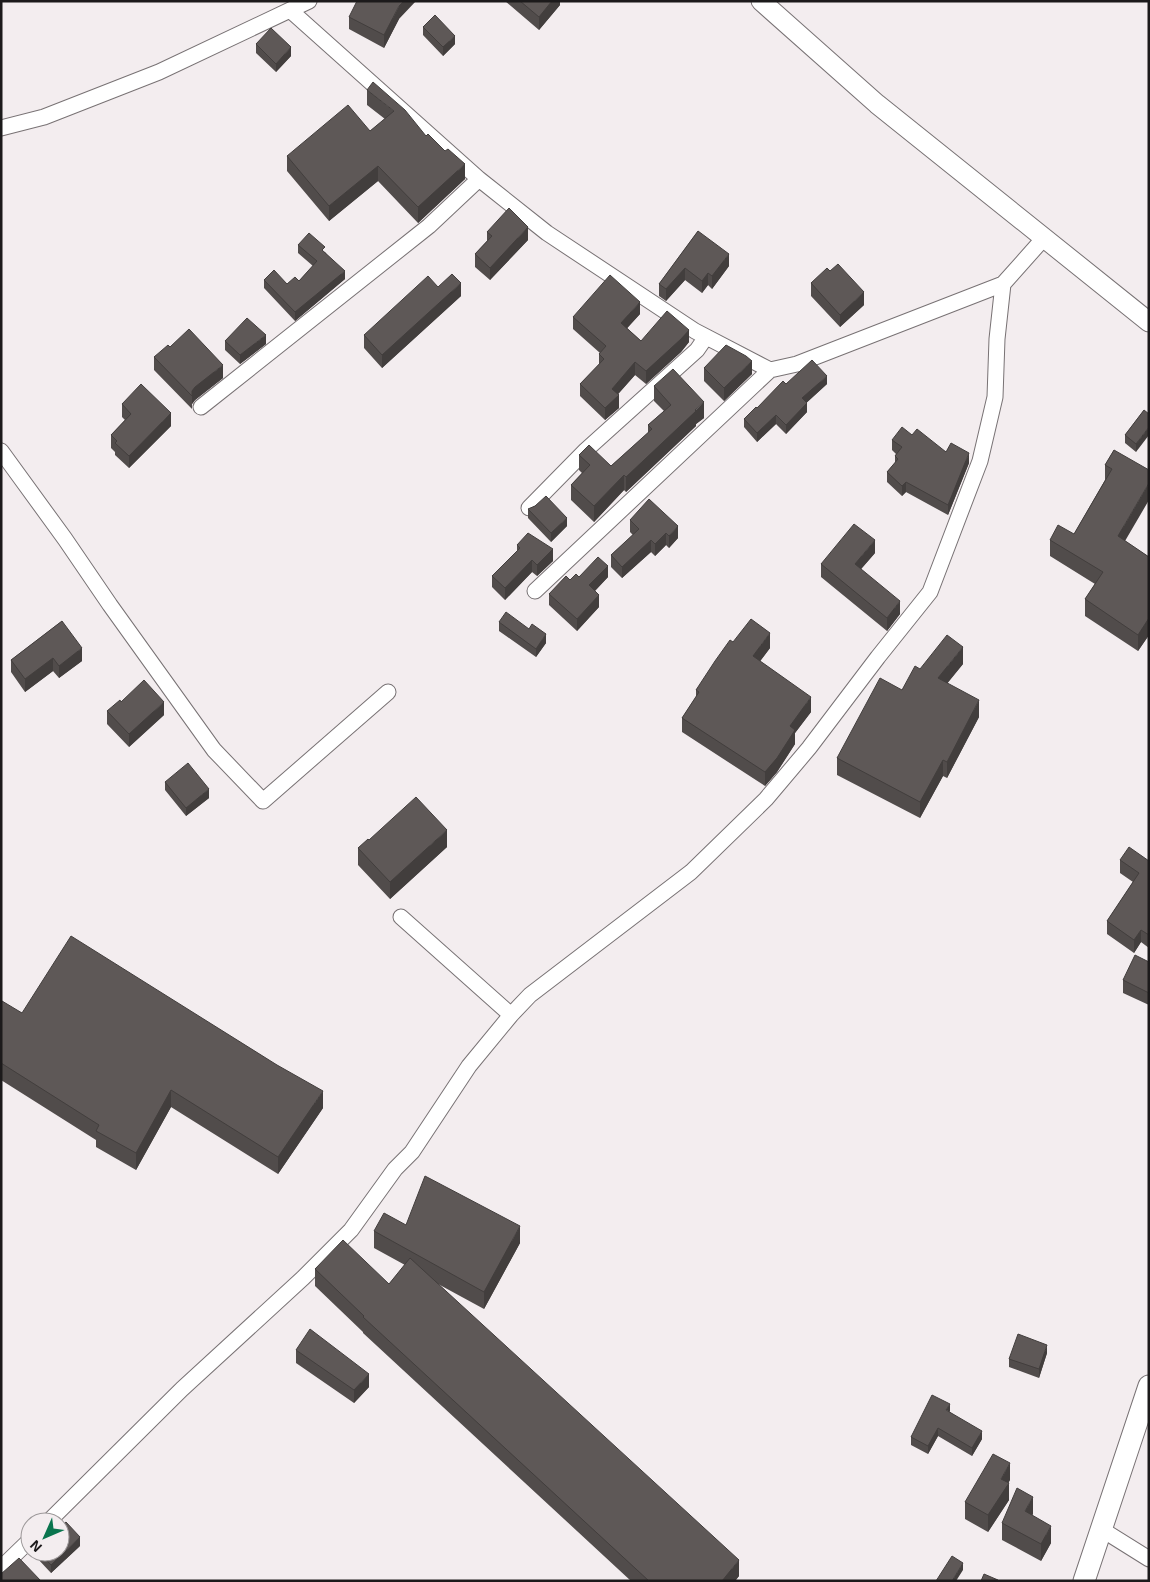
<svg xmlns="http://www.w3.org/2000/svg" width="1150" height="1582" font-family="'Exo 2',sans-serif">
  <style>
    .lines { fill: none; stroke-linecap: round; stroke-linejoin: round }
    .minor-casing { stroke: #787274; stroke-width: 17 }
    .tertiary-casing { stroke: #787274; stroke-width: 21 }
    .secondary-casing { stroke: #787274; stroke-width: 23 }
    .minor { stroke: #fff; stroke-width: 15 }
    .tertiary { stroke: #fff; stroke-width: 19 }
    .secondary { stroke: #fff; stroke-width: 21 }
    .wall { fill: #514c4b }
    .shaded-wall { fill: #423e3d }
    .building { fill: #5e5857; stroke: #423e3d }
  </style>
  <rect width="100%" height="100%" fill="#f3edef"/>
  <g class="lines">
    <defs>
      <path id="minor" d="M291,11L479,179L547,233L695,331L770,370
        M1,128L44,117L159,72L309,1
        M201,407L429,226L479,179
        M1,451L65,539L110,605L214,750L263,801L388,692
        M529,508L586,450L697,350L706,337
        M535,591L770,370L797,364L1003,284
        M401,917L511,1015
        M48,1522L182,1389L303,1278L351,1230L395,1169L412,1152L469,1066L511,1015L530,995L691,872L766,799L809,748L878,657L930,592L980,461L995,397L997,339L1003,284L1044,238
        M1101,1529L1149,1559
        M1,1568L30,1540"/>
      <path id="tertiary" d="M761,1L877,104L1149,322"/>
      <path id="secondary" d="M1084,1581L1149,1386"/>
    </defs>
    <!-- minor casing -->
    <use href="#minor" class="minor-casing"/>
    <!-- tertiary casing -->
    <use href="#tertiary" class="tertiary-casing"/>
    <!-- secondary casing -->
    <use href="#secondary" class="secondary-casing"/>
    <!-- minor -->
    <use href="#minor" class="minor"/>
    <!-- tertiary -->
    <use href="#tertiary" class="tertiary"/>
    <!-- secondary -->
    <use href="#secondary" class="secondary"/>
  </g>
  <!-- wall -->
  <path class="wall" d="M505,1H560V5L539,30Z
    M349,17L399,19L384,48L349,29Z
    M423,27L455,44L443,56L423,35Z
    M256,44L291,56L276,72L256,53Z
    M367,90L426,136L465,179L418,223L378,181L329,221L287,171V156L370,131L385,119L367,105Z
    M698,231L729,266L712,289L708,285L702,293L685,280L666,301L659,296V284Z
    M487,232L528,240L490,280L475,267V254L487,241Z
    M298,245L325,252L345,279L295,321L264,288V280L287,284L299,281L313,266L298,253Z
    M811,283L864,305L840,327L811,296Z
    M438,287L461,296L382,368L364,348V335Z
    M640,314L627,328L641,341L689,342L681,352L646,384L635,375L618,394L619,408L605,420L580,396V384L599,365V354L600,353L573,329V317Z
    M225,341L266,344L240,364L225,350Z
    M170,347L223,378L195,400L192,404V409L154,370V357Z
    M704,368L752,374L724,401L704,381Z
    M786,384H827L806,403L807,412L786,434L776,424L757,442L744,427V419Z
    M654,386L704,418L696,424V426L626,492L624,490L594,522L571,500V485L582,473L579,470V455L611,466L648,433V425L664,411L654,401Z
    M122,404L171,426L129,468L115,455V452L111,448V435L125,420L122,417Z
    M1144,410L1136,452L1125,443V435Z
    M912,435L969,463L948,515L906,492L902,496L887,482V472L895,463V456L896,454L892,450V440Z
    M1114,450L1125,541L1149,557V635L1138,651L1085,616V599L1095,584L1050,556V540L1074,534L1105,480V465Z
    M535,506L567,526L551,542L528,518V509Z
    M630,520L678,538L669,548L666,545L655,556L651,552L622,578L611,567V555L633,535L630,532Z
    M517,545L553,561L537,576L532,572L505,600L492,587V576L517,551Z
    M875,553L861,569L900,614L887,631L821,577V564Z
    M579,577H608L595,591L599,607L577,631L549,605V594L570,580Z
    M62,621L82,661L59,678L53,671L25,692L11,672V660Z
    M499,622L546,643L536,657L499,631Z
    M733,642L770,648L760,661L811,712L795,733V744L777,772L765,786L682,732V718L696,697V690Z
    M963,664L947,683L979,717L947,778L943,776L920,818L837,775V758L902,690L920,669Z
    M121,702L164,715L129,747L107,724V711Z
    M165,782L209,798L186,816L165,790Z
    M369,840L447,847L390,899L358,865V848Z
    M1120,860L1149,861V948L1141,942L1134,953L1107,934V921L1133,882L1120,873Z
    M1149,962V1005L1123,993V980Z
    M1,1003L22,1013L323,1108L278,1174L171,1107L136,1170L96,1147V1140L1,1080Z
    M406,1225L520,1243L484,1309L438,1284L739,1576L735,1581H631L363,1333V1332L315,1286V1269L389,1284L405,1265L374,1248V1231Z
    M296,1350L369,1387L354,1403L296,1363Z
    M1047,1353L1039,1378L1009,1367V1359Z
    M950,1412L982,1439L972,1456L938,1436L928,1454L911,1445V1437Z
    M1010,1480L1008,1483L1009,1500L988,1532L965,1519V1502Z
    M1033,1514L1032,1515L1051,1543L1041,1561L1002,1540V1523Z
    M80,1546L51,1573L37,1558V1552H60Z"/>
  <!-- shaded-wall -->
  <path class="shaded-wall" d="M404,1H416L399,19L384,48V35L399,6Z
    M552,1H560V5L539,30V17Z
    M455,36V44L443,56V47Z
    M291,47V56L276,72V64Z
    M465,164V179L418,223V207Z
    M378,166V181L329,221V206Z
    M528,227V240L490,280V268Z
    M729,254V266L712,289V276Z
    M685,268V280L666,301V289Z
    M345,271V279L295,321V312Z
    M708,273V285L702,293V281Z
    M461,283V296L382,368V355Z
    M864,292V305L840,327V315Z
    M640,302V314L621,335V323Z
    M689,330V342L681,352L646,384V371Z
    M266,335V344L240,364V355Z
    M752,361V374L724,401V388Z
    M635,362V375L612,401V389Z
    M223,365V378L195,400L192,404V409V391L195,387Z
    M827,376V384L802,407V398Z
    M619,395V408L605,420V408Z
    M704,402V418L696,424V426L626,492V477Z
    M807,403V412L786,434V425Z
    M171,413V426L129,468V456Z
    M776,415V424L757,442V433Z
    M1149,427V435L1136,452V444Z
    M969,453V463L948,515V505Z
    M624,475V490L594,522V506Z
    M906,482V492L902,496V486Z
    M1149,483V500L1118,553V536Z
    M567,518V526L551,542V533Z
    M678,526V538L669,548V536Z
    M666,533V545L655,556V544Z
    M651,540V552L622,578V567Z
    M875,540V553L855,576V564Z
    M553,549V561L537,576V565Z
    M532,560V572L505,600V588Z
    M608,566V577L589,597V585Z
    M599,595V607L577,631V619Z
    M900,601V614L887,631V618Z
    M1149,618V635L1138,651V635Z
    M770,633V648L753,671V656Z
    M546,634V643L536,657V649Z
    M963,647V664L938,695V678Z
    M82,648V661L59,678V666Z
    M53,658V671L25,692V679Z
    M811,697V712L795,733V744L777,772L765,786V772L790,726Z
    M979,700V717L947,778V762Z
    M164,702V715L129,747V734Z
    M943,760V776L920,818V802Z
    M209,789V798L186,816V808Z
    M447,830V847L390,899V882Z
    M1141,930V942L1134,953V940Z
    M171,1090V1107L136,1170V1153Z
    M323,1091V1108L278,1174V1157Z
    M520,1226V1243L484,1309V1292Z
    M1047,1345V1353L1039,1378V1369Z
    M369,1374V1387L354,1403V1390Z
    M950,1404V1412L946,1410Z
    M938,1428V1436L928,1454V1446Z
    M982,1431V1439L972,1456V1448Z
    M1010,1463V1480L1001,1496V1479Z
    M1009,1483V1500L988,1532V1515Z
    M1033,1497V1514L1025,1528V1511Z
    M1051,1526V1543L1041,1561V1544Z
    M80,1537V1546L51,1573V1565Z
    M739,1560V1576L735,1581H722Z
    M963,1563V1570L956,1581H952Z"/>
  <!-- building -->
  <path class="building" d="M357,1H404L399,6L384,35L349,17Z
    M520,1H552L539,17Z
    M435,15L455,36L443,47L423,27Z
    M271,28L291,47L276,64L256,44Z
    M373,82L405,110L426,136L428,134L445,151L448,149L465,164L418,207L378,166L329,206L287,156L348,105L370,131L394,111L367,90Z
    M509,208L528,227L490,268L475,254L492,236L487,232Z
    M698,231L729,254L712,276L708,273L702,281L685,268L666,289L659,284Z
    M309,233L325,247L322,250L345,271L295,312L264,280L274,270L287,284L295,277L299,281L317,261L298,245Z
    M838,264L864,292L840,315L811,283L827,268L830,271Z
    M452,274L461,283L382,355L364,335L428,276L438,287Z
    M610,275L640,302L621,323L641,341L667,311L689,330L681,339L646,371L635,362L612,389L619,395L605,408L580,384L604,359L599,354L606,346L573,317Z
    M247,318L266,335L240,355L225,341Z
    M189,329L223,365L195,387L192,391V396L154,357L168,345L170,347Z
    M726,345L746,356L752,361L724,388L704,368Z
    M812,360L827,376L802,398L807,403L786,425L776,415L757,433L744,419L756,407L757,408L783,381L786,384Z
    M673,369L704,402L695,410L696,411L626,477L624,475L594,506L571,485L590,465L579,455L589,445L611,466L652,429L648,425L671,405L654,386Z
    M141,384L171,413L129,456L115,443L117,441L111,435L131,414L122,404Z
    M1144,410L1149,414V427L1136,444L1125,435Z
    M902,427L912,435L917,429L946,452L951,443L969,453L948,505L906,482L902,486L887,472L898,459L895,456L902,447L892,440Z
    M1114,450L1149,470V483L1118,536L1149,557V618L1138,635L1085,599L1103,572L1050,540L1058,525L1074,534L1112,469L1105,465Z
    M546,496L567,518L551,533L528,509L535,506Z
    M649,499L678,526L669,536L666,533L655,544L651,540L622,567L611,555L639,529L630,520Z
    M854,524L875,540L855,564L900,601L887,618L821,564Z
    M528,533L553,549L537,565L532,560L505,588L492,576L520,548L517,545Z
    M598,557L608,566L589,585L599,595L577,619L549,594L566,576L570,580L576,574L579,577Z
    M506,612L529,629L532,624L546,634L536,649L499,622Z
    M751,619L770,633L753,656L811,697L790,726L795,730L777,758L765,772L682,718L699,692L696,690L715,661L730,640L733,642Z
    M62,621L82,648L59,666L53,658L25,679L11,660Z
    M947,635L963,647L938,678L979,700L947,762L943,760L920,802L837,758L880,678L902,690L915,666L920,669Z
    M144,680L164,702L129,734L107,711L120,700L121,702Z
    M188,763L209,789L186,808L165,782Z
    M416,797L447,830L390,882L358,848L368,839L369,840Z
    M1129,847L1149,861V935L1141,930L1134,940L1107,921L1139,873L1120,860Z
    M71,936L277,1065L323,1091L278,1157L171,1090L136,1153L96,1131L99,1125L1,1063V1003L2,1001L22,1013Z
    M1135,955L1149,962V993L1123,980Z
    M425,1176L520,1226L484,1292L374,1231L384,1213L406,1225Z
    M343,1240L389,1284L410,1258L739,1560L722,1581H649L363,1317L364,1316L315,1269Z
    M310,1329L369,1374L354,1390L296,1350Z
    M1018,1334L1047,1345L1039,1369L1009,1359Z
    M932,1395L950,1404L946,1410L982,1431L972,1448L938,1428L928,1446L911,1437Z
    M993,1454L1010,1463L1001,1479L1009,1483L988,1515L965,1502Z
    M1017,1488L1033,1497L1025,1511L1051,1526L1041,1544L1002,1523Z
    M66,1522L80,1537L51,1565L39,1552H60V1527Z
    M952,1556L963,1563L952,1581H936Z
    M19,1558L41,1581H1V1574Z
    M984,1574L998,1580L997,1581H981Z"/>
  <!-- border -->
  <rect width="1150" height="1582" fill="none" stroke="#1c1a1b" stroke-width="5"/>
  <!-- north arrow -->
  <g transform="translate(45 1537) rotate(225)"><circle r="24" fill="#f3edef" stroke="#9d999a"/>
  <path d="M0-4L9 19L0 12L-9 19Z" fill="#09754e"/>
  <text y="-8" font-size="14" font-weight="bold" text-anchor="middle" fill="#1c1a1b">N</text>
  </g>
</svg>
